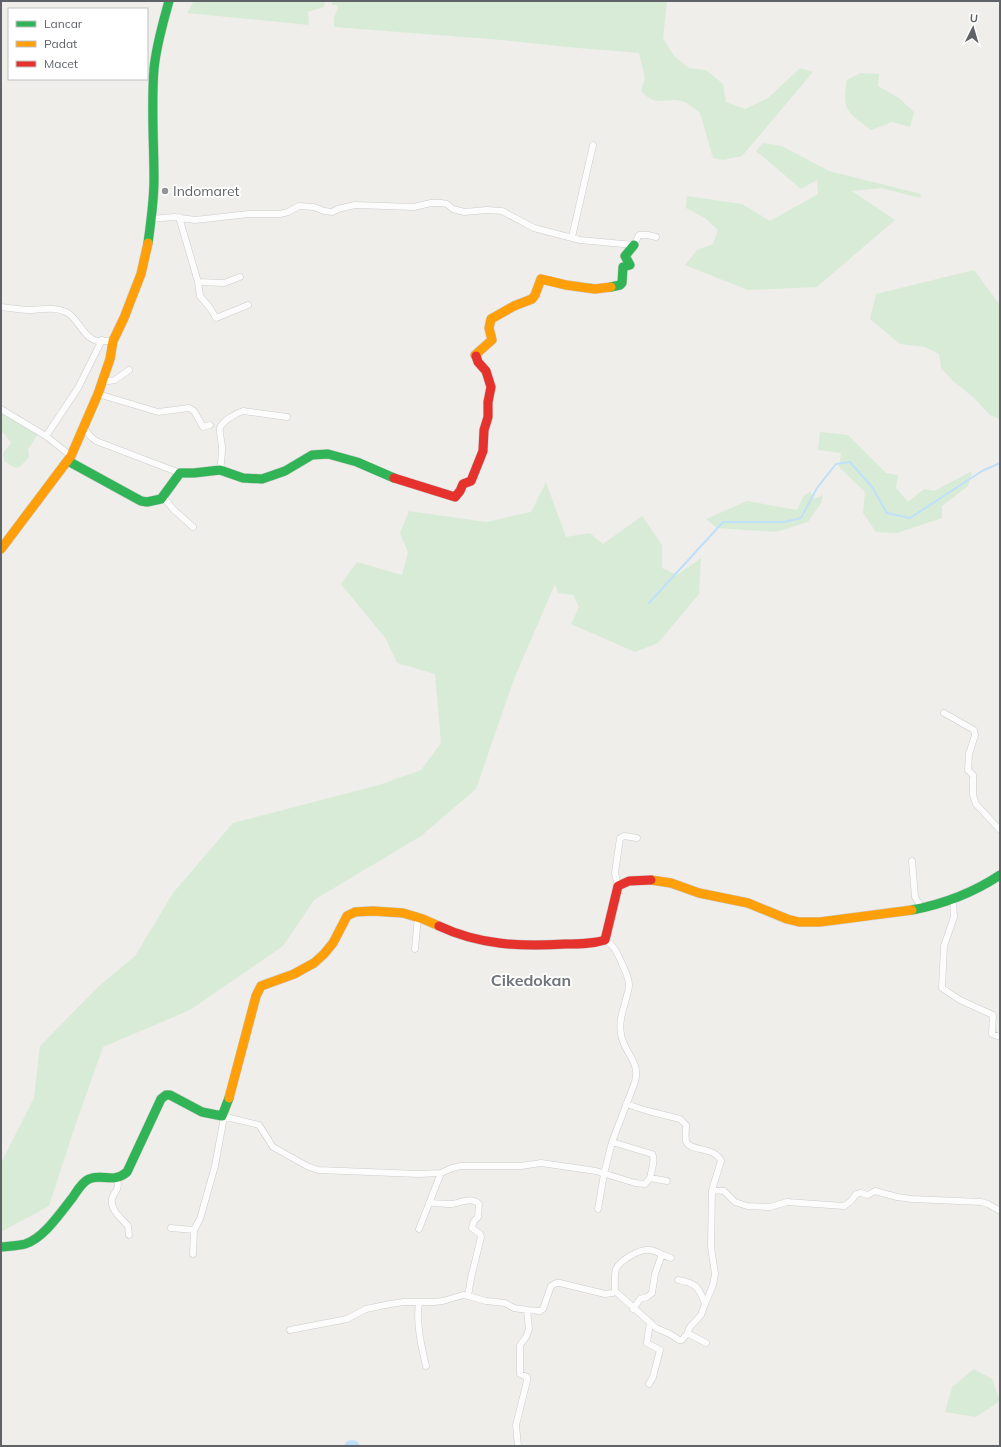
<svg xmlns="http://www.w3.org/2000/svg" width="1001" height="1447" font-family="Mulish,sans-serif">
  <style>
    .green { fill: #d8ebd6 }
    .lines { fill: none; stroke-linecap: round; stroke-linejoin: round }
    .stream { stroke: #bfe0f9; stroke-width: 2 }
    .river { stroke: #bfe0f9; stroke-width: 11 }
    .street-casing { stroke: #cbcccc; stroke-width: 7 }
    .fast-casing { stroke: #cacacb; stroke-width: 10 }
    .slow-casing { stroke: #cacacb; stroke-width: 10 }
    .jam-casing { stroke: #cacacb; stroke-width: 10 }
    .street { stroke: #fdfcfc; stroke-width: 6 }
    .fast { stroke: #30b455; stroke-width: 9 }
    .slow { stroke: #ff9f0a; stroke-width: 9 }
    .jam { stroke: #e5322d; stroke-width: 9 }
    .poi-dot { fill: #919496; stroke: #fff; stroke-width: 1.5 }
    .labels { text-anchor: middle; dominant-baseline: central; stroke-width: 3.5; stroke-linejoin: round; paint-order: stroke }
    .poi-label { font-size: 14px; fill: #5f6368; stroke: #fff; text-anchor: start }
    .quarter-label { font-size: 16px; font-weight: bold; fill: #70757a; stroke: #fff }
  </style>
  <rect width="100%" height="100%" fill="#efeeea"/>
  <!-- green -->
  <path class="green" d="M194,1H325L324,7L308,12L309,25L187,13Z
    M332,1H667L663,39L675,57L689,68L706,70L723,84L726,102L745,109L768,98L800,68L813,72L742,156L723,160L713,158L700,113C695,109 687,102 681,101C665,97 656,108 641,91L645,78L639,53L567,47L502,40L334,27V18L338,7L336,5H332Z
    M860,73L879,74L878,86L899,98L914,112L910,127L892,122L871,130C849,113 841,111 847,80Z
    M763,143L782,146L829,171L921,194L920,198L881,188L852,191L895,220L817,287L748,290L685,265L697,250L713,244L718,230L705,218L686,208L687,196L742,204L770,221L818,194L817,180L801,189L756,151Z
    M974,270L1000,305V419L990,415L974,398L952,380L941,368L939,354L925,347L900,344L870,319L876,294Z
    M1,412C14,418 24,428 38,434L28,449L29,457C17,470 19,471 4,461L3,453L11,443L4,433L1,432Z
    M820,432L848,435L886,473L898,475L896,488L908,502L924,489L934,491L972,471L968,486L942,506V518L897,533L876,532L863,513L865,492L839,467L841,453L818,450Z
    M546,482L566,537L590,533L603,544L642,516L662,545V568L677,575L701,558L699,594L658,643L635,652L571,624L579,607L573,595L558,593L555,584L514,679L476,789L421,836L314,900L283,946L190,1010L103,1047L75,1126L49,1206L1,1232V1163L34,1098L40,1046L99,986L135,956L173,893L233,823L379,785L421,770L441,743L435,674L397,663L386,639L341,584L357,562L402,575L408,552L400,533L409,511L486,522L531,512Z
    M810,492L814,499L823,495L821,503L808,522L776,532L717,528L706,519L747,501L797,510L804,495Z
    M974,1369L992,1379L1000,1401L976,1417L945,1412L952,1387Z"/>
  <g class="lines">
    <!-- stream -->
    <path class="stream" d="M649,603L723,522H784L801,518L817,488L836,464L850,462L872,487L887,513L910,518L982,471L1000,463"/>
    <!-- river -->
    <path class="river" d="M350,1446H354"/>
    <defs>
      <path id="street" d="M179,217L198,282L224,283L240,277
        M151,219L174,217L195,220L249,214H280L288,212L299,206L314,207L324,211L332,212L338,209L355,205L414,207L431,203H441L447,204L453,209L464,212L487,210L502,211L534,228L580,240L634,245L639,235H648L656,237
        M572,237L593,145
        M198,282L200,296L210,308L216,318L248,305
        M1,307C11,308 22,310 32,310C44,309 55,307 66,312C78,317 83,339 98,341C103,341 108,341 113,341
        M102,382L115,380L129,370
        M98,394L158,412L189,408L194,411L203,427L210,425
        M1,409L46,436L71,456
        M84,428L90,436L96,441L180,473
        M46,436L78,388L102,340
        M220,470C221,463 222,455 222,448C222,441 219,434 220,428C222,421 237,413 243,411L287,417
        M163,497L174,510L193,527
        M944,713L974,730L975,735L969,754L968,770L973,775V795L976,804L1000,830
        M912,861L915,897L922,908
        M618,886L615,873L620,838L624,836L637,838
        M953,899L954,917L944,946L942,988L960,1000L993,1015L992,1034L1000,1037
        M415,949L418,916
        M626,1104L648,1111L680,1119L686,1125C686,1130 685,1136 686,1141C689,1152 715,1146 721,1161L712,1190L711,1247L715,1274L713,1285L705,1304
        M222,1116L259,1125L273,1147L307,1166L318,1170L419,1174L441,1173L452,1168L461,1166H521L541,1163L596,1171L635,1183L645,1184L650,1178L667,1181
        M612,1142L652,1154C656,1160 651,1171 650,1178
        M117,1178C120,1192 114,1190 112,1199C110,1210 122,1219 128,1226L129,1235
        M712,1190L724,1191L735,1202L747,1206L770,1207L787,1202L844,1206L851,1201L856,1194L861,1193L868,1195L875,1191L897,1197L912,1199L981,1202L988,1204L1000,1211
        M429,1203C437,1203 444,1204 452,1204C461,1203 471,1196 479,1204L478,1217L474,1221L472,1228L480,1234L481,1237L471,1278L468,1296
        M598,1209L604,1174L612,1142L635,1082C641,1061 623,1052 621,1034C619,1025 622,1012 625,1003C626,997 629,991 629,985C629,976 623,967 620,959C616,951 613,944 605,940
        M171,1228L194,1230L200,1219L215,1166L224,1117
        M419,1229L441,1173
        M193,1254L194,1230
        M678,1280C696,1283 699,1287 705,1304L701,1315L690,1327L687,1334
        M615,1291L656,1328L670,1334L679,1340H682L686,1335L689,1334L706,1343
        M419,1302C416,1323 421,1345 426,1366
        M633,1309L640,1299L647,1297L652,1293L655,1274L662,1254
        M290,1330L347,1319L366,1309L390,1304L404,1302H434L443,1301L463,1295L468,1296L486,1301L505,1303L514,1308L527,1310
        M649,1384L653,1377L660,1350L647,1343L650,1322
        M518,1446L516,1425L527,1381V1377L520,1374V1345L526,1337L529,1329L527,1310L540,1311L543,1309L551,1286L556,1283H560L605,1294L613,1293L615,1291C615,1285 614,1275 616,1269C620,1260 641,1248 650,1250C657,1251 664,1256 671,1258"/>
      <path id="fast" d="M148,243C151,221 154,201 154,179C154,142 151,106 154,69C156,46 163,23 169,1
        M611,287L620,285L622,283L623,267L630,265L625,256L634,245
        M68,461L141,501L147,502L161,499L180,473H194L220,470L243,478L262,479L285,471L312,455L328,454L357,462L394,478
        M912,910C944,904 973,893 1000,875
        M1,1247C9,1246 18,1246 25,1244C44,1238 61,1212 73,1197C77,1191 82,1182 89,1179C102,1173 113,1184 127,1172L161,1099L166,1095H170L202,1112L222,1116L229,1098"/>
      <path id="slow" d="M476,356L475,355L492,340L489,328L491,319L514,306L532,299L535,295L541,279L566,285L595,289L611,287
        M1,549L71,456L98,394L110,359L113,341L124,318L141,274L148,243
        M651,880L671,883L699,893L748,903L787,919L799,922H820L912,910
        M229,1098L256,996L261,986L294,974L314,963L324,954L333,943L347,916L355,912L373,911L403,913L423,919L439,926"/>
      <path id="jam" d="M394,478L455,497L460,491L463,484L471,481L483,451L484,430L488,417V402L491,387L486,371L478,362L476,356
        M439,926C479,945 522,947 565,944C579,944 592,944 605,940L618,886L629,881L651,880"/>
    </defs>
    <!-- street casing -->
    <use href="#street" class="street-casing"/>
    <!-- fast casing -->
    <use href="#fast" class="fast-casing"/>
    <!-- slow casing -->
    <use href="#slow" class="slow-casing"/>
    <!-- jam casing -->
    <use href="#jam" class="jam-casing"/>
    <!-- street -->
    <use href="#street" class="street"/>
    <!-- fast -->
    <use href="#fast" class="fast"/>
    <!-- slow -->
    <use href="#slow" class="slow"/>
    <!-- jam -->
    <use href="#jam" class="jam"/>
  </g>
  <!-- markers -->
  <circle class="poi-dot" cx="165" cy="191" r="4"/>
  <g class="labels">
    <!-- poi labels -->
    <g class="poi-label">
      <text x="173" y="191">Indomaret</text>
    </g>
    <!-- quarter labels -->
    <g class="quarter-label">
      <text x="531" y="980">Cikedokan</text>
    </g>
  </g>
  <!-- border -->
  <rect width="1001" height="1447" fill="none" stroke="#5f6368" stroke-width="4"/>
  <!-- legend -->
  <rect x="8" y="8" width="140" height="72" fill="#ffffff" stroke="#bfc1c3"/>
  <rect x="16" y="21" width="20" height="6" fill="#30b455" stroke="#bfc1c3"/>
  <text x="44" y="28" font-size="12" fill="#5f6368">Lancar</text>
  <rect x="16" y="41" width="20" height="6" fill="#ff9f0a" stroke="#bfc1c3"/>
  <text x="44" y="48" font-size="12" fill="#5f6368">Padat</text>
  <rect x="16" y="61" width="20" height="6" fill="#e5322d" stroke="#bfc1c3"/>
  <text x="44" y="68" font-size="12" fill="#5f6368">Macet</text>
  <!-- north arrow -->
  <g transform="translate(973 28) rotate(5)" stroke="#ffffff" stroke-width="3" paint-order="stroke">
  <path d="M0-3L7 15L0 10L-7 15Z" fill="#5f6368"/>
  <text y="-6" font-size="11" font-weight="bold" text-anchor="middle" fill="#5f6368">U</text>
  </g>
</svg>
